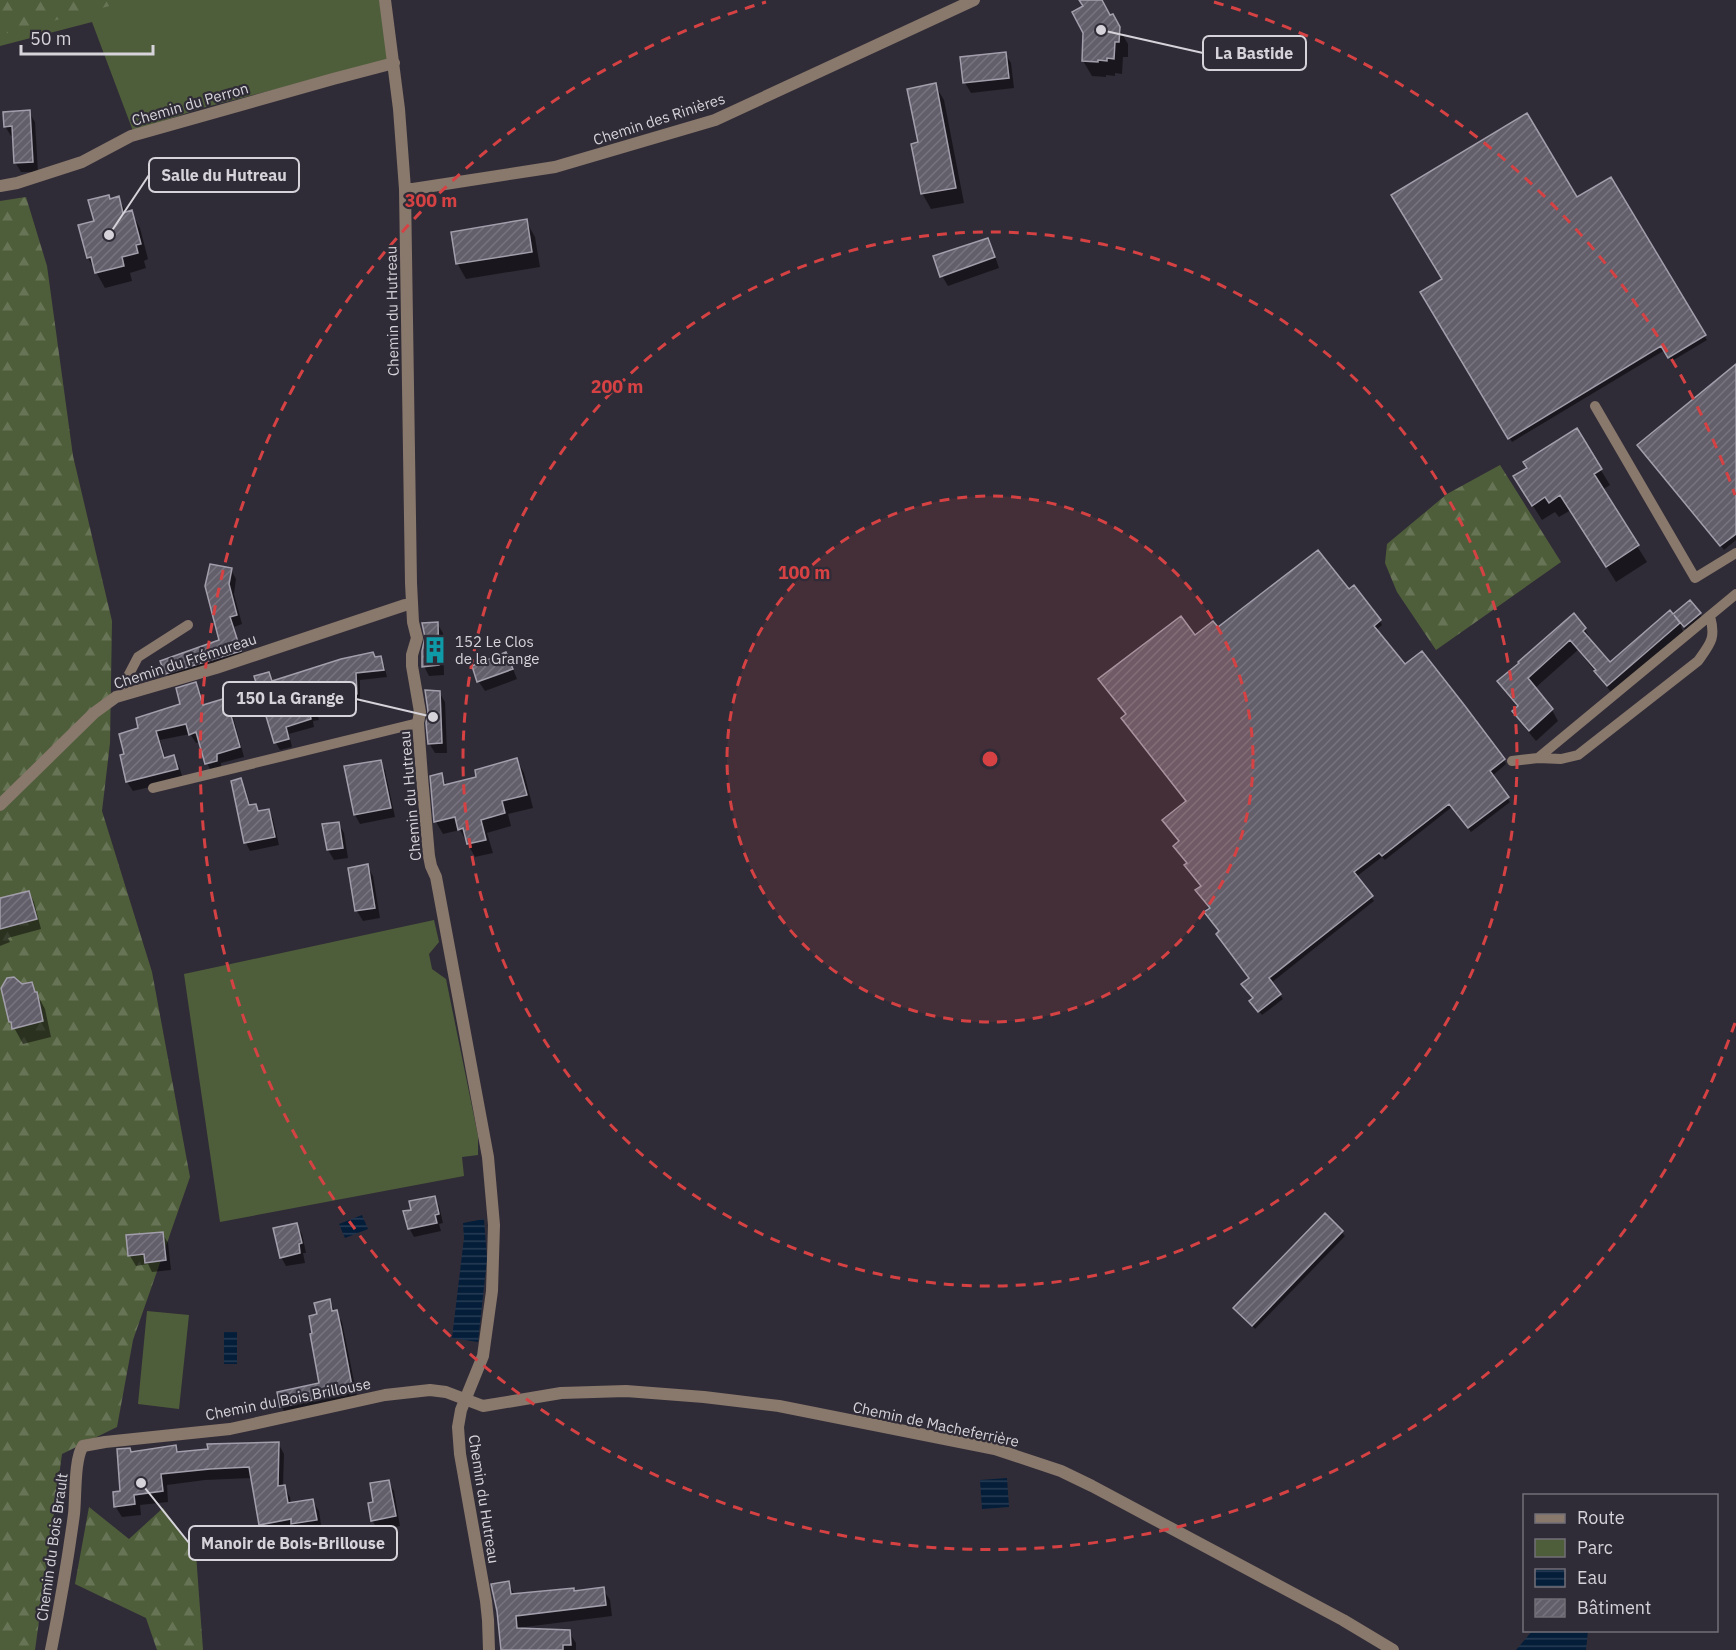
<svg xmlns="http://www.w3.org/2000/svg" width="1736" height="1650" font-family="'IBM Plex Sans',sans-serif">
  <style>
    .green { fill: #4f5e3a }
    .forest { fill: url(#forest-firs) }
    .water { fill: url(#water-rules) }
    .shadow { fill: #0007 }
    .building { fill: url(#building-hatch); stroke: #a39eab; stroke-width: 1.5 }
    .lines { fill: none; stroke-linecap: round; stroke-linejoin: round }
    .service { stroke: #89786c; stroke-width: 10 }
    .minor { stroke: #89786c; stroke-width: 12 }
    .ring { fill: none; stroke: #d64243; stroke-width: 3; stroke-dasharray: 10 8 }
    .labels { text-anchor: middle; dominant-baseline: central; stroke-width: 4.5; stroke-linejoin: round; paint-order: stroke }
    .street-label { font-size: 15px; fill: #d6d3da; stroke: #302c37 }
    .poi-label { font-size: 15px; fill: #d6d3da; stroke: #302c37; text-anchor: start }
    .centre { fill: #d64243; stroke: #302c37; stroke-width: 3 }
    .ring-label { font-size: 18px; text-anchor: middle; font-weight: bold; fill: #d64243; stroke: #302c37; stroke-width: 4.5; stroke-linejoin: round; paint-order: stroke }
    .leader { fill: none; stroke: #d6d3da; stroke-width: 2 }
    .callout-dot { fill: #d6d3da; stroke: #302c37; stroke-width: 2 }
    .callout { fill: #302c37; stroke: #d6d3da; stroke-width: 2 }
    .callout-label { font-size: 16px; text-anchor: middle; font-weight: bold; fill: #d6d3da }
  </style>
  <defs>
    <pattern id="forest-firs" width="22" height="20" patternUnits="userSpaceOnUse" patternTransform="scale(1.5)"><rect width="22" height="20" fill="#4f5e3a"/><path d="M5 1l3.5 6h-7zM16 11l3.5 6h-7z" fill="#687456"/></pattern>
    <pattern id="water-rules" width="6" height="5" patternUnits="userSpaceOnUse" patternTransform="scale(1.5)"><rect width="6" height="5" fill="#041d39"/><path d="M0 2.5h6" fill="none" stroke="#283d55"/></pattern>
    <pattern id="building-hatch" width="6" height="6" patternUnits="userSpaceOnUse" patternTransform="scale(1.5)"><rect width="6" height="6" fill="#625e6a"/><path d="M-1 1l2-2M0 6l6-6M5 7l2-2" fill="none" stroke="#78747f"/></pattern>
  </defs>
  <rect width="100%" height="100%" fill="#302c37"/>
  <!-- green -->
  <path class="green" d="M0,0H379L383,15L388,61L202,108L133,131L92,22L0,46Z
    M434,920L439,942L429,954L432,969L446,979L478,1136V1155L462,1157L464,1176L220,1222L184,974Z
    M147,1311L189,1315L179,1409L138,1404Z"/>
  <!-- forest -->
  <path class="forest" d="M0,0H132L0,35Z
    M26,197L47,266L73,456L112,621L110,743L102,811L152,972L190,1177L133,1340L117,1427L62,1454L35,1650H0V201Z
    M1500,465L1561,562L1436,650L1397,592L1385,563L1387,544L1447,494Z
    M89,1507L129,1539L163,1508L196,1554L203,1650H157L146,1618L75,1584Z"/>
  <!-- water -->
  <path class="water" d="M362,1215L368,1229L345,1238L339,1224Z
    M484,1219L487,1259L478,1342L452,1338L464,1238L463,1223Z
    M224,1332H237V1364H224Z
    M1007,1478L1009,1507L982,1509L980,1480Z
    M1533,1630L1588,1631L1586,1650H1516Z"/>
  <!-- shadow -->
  <path class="shadow" d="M1091,0H1100L1110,17L1112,16L1128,44V57H1123L1122,74L1115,73V76L1106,75V77L1092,76L1083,61L1085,7Z
    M1005,53L1011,63L1014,88L971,93L965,83L962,58Z
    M935,85L944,100L964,203L931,209L922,193Z
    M29,112L35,122L38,172H21L15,162L14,136H11L5,126Z
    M1610,179L1707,340L1672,361L1665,350L1512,442L1422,292Z
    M118,198L127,213L131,212L140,228L148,259L144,261L146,268L130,273L132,281L105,288L88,258L96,222L110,200Z
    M526,221L535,237L540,267L466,279L457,263Z
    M987,240L993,250L999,268L948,286L942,276L935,257Z
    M1736,366V540L1724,550L1642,450Z
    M1576,430L1610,485L1602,490L1647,562L1616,582L1571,510L1559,517L1555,512L1542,520L1524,492L1528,468Z
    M231,570L236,579L234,594L242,624L234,627L245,661L171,683L162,662L221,641Z
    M1348,591L1380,621L1382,625L1376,630L1405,666L1504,760L1506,764L1492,776L1510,802L1471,832L1452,807L1385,860L1382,857L1356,877L1374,901L1271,983L1283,999L1262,1015L1254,1006V999L1246,989L1251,979L1221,932L1202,887L1188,864L1181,842L1188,802L1195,637Z
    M1689,602L1700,614L1706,625L1691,637L1682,626L1681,627L1685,635L1614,696L1578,650L1534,689L1552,710L1558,721L1536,741L1520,722L1514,711L1518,708L1505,692L1498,681L1585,629L1591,640L1590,641L1610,664Z
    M437,623L443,633L444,675L429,676L424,666Z
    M380,658L384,665L387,677L360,680V702L350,704L346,695L314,705L319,720L313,721L314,727L289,734L292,747L280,750L276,743L256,677L269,673L274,682Z
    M511,664L517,679L485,691L479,682L474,667Z
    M196,684L201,693L205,706L226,700L231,709L244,757L221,763V770L212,773L207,763L200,742L196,743L190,734L160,740L166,759L174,756L179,766L183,779L133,791L127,782L122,756H126L140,729L182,705Z
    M439,692L445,702L447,753H435L429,743L430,711Z
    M517,760L524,773L533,808L508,814L511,826L487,833L493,853L475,857L460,830L443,834L436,822L432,777L441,775L447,785L478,778Z
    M380,761L385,770L395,817L360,824L355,815Z
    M240,780L245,788L251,807L255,806L259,813L269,810L273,819L279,845L250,851L246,843Z
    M338,823L344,833L348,858L334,860L328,850L324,826Z
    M367,866L373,876L380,918L363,921L357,911L350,869Z
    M29,892L34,902L41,929L8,938L10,942L0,946V900Z
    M31,983L45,1009L51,1037L23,1044L11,1022L22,985Z
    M434,1197L439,1206L443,1223L439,1224L441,1231L414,1237L409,1228L413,1211Z
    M1325,1215L1345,1236L1255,1329L1235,1308Z
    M296,1225L302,1234L306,1253H303L305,1263L286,1266L281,1257Z
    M162,1233L168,1243L171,1270L152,1272L148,1264L136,1266L130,1256L128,1237Z
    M329,1301L342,1322L357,1396L287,1416L281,1406L321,1384L319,1315Z
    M278,1443L284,1454L283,1486L290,1497L291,1504L312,1500L319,1511L322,1531L299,1535L296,1530L266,1535L260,1525L252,1478L205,1480L167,1485L168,1502L140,1505L141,1515L122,1517L115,1506L122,1493L132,1454L175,1446L180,1454Z
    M388,1481L394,1491L400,1526L378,1530L372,1520Z
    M508,1583L515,1595L573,1589L575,1593L603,1589L610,1600L612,1616L517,1628V1630L569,1632L576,1643V1650H502Z"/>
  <!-- building -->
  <path class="building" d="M1079,0H1102L1110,15L1113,14L1120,27L1119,42H1115L1114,59L1107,58V61L1098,60V62L1082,61L1083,33L1072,12L1083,6Z
    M1006,52L1009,78L963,83L960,57Z
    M936,83L956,188L921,194L911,144L918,142L907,89Z
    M30,110L33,162L14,163L12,126L4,127L3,112Z
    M1527,113L1577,197L1611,177L1706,335L1668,358L1661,346L1508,439L1420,292L1442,279L1391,195Z
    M109,195L110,199L119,196L123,213L132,210L141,244L136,245L138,253L122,257L124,266L95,273L91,257L87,258L78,225L94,221L88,200Z
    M527,219L532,252L456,264L451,232Z
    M988,238L995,257L940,277L933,256Z
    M1736,364V534L1720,546L1637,445Z
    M1577,428L1602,469L1594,474L1639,545L1606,567L1560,495L1549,503L1545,497L1532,506L1513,476L1527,468L1523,462Z
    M1318,550L1349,589L1354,585L1381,620L1374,626L1405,664L1422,651L1465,706L1505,759L1490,771L1509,797L1468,828L1449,804L1382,856L1379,853L1354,872L1373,896L1269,978L1281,994L1258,1012L1249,1001L1253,998L1241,984L1249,978L1216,934L1219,931L1204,912L1210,908L1195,890L1201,886L1184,865L1187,863L1173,846L1179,841L1162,820L1186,801L1121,718L1126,714L1098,679L1181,616L1195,635L1213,621L1218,627Z
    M210,564L232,568L229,584L237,615L230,617L241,651L165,674L160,661L219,640L205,586Z
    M1690,600L1701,613L1684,627L1674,615L1680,623L1607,686L1594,671L1596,670L1570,640L1528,678L1553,709L1529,731L1512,711L1518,706L1497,681L1519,663L1518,662L1574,613L1586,628L1583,631L1610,662L1670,610L1673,614Z
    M438,622L439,665L422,667V651L425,637L422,623Z
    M373,652L375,657L381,656L384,670L356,673L357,694L345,698L342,687L311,697L316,712L310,714L311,719L286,727L289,739L274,743L254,676L269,672L272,681L341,659Z
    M506,652L513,669L477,682L472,666Z
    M196,682L203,705L226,698L240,747L217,754V761L205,764L196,732L189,735L186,724L156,731L164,758L174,755L178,769L126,782L120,755L124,754L119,734L138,728L136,718L180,704L176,688Z
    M425,690L440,691L442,743L428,744L426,723L428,711Z
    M517,758L527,795L502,801L505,813L481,820L486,840L467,844L463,828L458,830L455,817L434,822L430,776L442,773L444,785L476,777L475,770Z
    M381,760L391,808L354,815L344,766Z
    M241,778L249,805L256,804L258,811L269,809L275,837L244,843L231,781Z
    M339,822L343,848L327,850L322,824Z
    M368,864L375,908L355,911L348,868Z
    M29,891L37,919L0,929V898Z
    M14,977L22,984L32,982L35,992H37L43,1021L12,1029L11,1022H9L1,988L7,978Z
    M435,1196L439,1214L435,1215L437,1223L408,1229L403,1211L411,1210L409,1201Z
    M1325,1213L1343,1231L1252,1326L1233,1308Z
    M297,1223L302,1243L299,1244L300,1253L280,1258L273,1228Z
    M163,1232L166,1260L145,1263L144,1254L128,1256L126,1235Z
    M330,1299L332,1311L337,1310L341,1328L352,1386L336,1389L337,1395L280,1407L277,1392L319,1383L310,1334L312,1333L309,1316L317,1314L314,1303Z
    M279,1442L278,1486L285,1485L288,1503L313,1499L317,1520L291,1524V1519L259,1525L249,1467L210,1469L161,1474L163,1491L134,1495L135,1504L114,1507L113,1492L120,1491L117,1449L130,1448L131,1452L176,1445L177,1452L208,1449L207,1444Z
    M389,1480L396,1516L371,1521L368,1503L373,1502L370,1483Z
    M509,1581L511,1594L574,1588V1591L604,1587L606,1605L516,1616L517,1628L570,1630L571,1645H563V1650H501L497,1611L491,1584Z"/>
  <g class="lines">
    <!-- service -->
    <path class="service" d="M1595,406L1695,578L1736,553
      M127,693V678L138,657L188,625
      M1538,758L1561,759L1578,755L1698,661C1711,643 1716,638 1710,616
      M1512,761L1538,758L1736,594
      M153,788L418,723"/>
    <!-- minor -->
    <path class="minor" d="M385,0L399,109L405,189L411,583L413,622L417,638L412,655V666L420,712L418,723L422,777L429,856L431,866L436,877L488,1157L494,1225L492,1291L483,1356L461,1410L458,1427L460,1454L486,1601L488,1620L489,1650
      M0,186L17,183L82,162L131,136L333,79L394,63
      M405,189H413L555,167L715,120L974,0
      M0,805L94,713L116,697L216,668L405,605H412
      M51,1650C60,1605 68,1559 74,1514C76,1497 74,1459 83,1446L105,1442L230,1429L385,1395L430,1390L446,1392L483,1406L561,1393L626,1391L704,1397L779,1406L995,1449L1061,1471L1092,1486L1343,1620L1393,1650"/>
  </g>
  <!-- distance rings -->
  <circle cx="990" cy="759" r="263" fill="#d64243" fill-opacity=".12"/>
  <g class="ring">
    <circle cx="990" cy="759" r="263"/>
    <circle cx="990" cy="759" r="527"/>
    <path d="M1735 1023A790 790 0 1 1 766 2M1214 2A790 790 0 0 1 1735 495"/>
  </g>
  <!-- icons -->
  <defs>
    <symbol id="building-bare" viewBox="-9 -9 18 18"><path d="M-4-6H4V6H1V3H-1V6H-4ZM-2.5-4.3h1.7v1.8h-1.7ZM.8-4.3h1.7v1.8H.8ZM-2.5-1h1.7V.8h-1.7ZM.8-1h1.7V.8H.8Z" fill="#0f9aa8" stroke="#302c37" stroke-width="2.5" paint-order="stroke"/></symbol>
  </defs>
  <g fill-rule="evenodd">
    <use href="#building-bare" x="416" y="631" width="38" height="38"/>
  </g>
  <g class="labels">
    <!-- street labels -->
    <g class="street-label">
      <text transform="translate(190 104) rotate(-16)">Chemin du Perron</text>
      <text transform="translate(659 119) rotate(-18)">Chemin des Rinières</text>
      <text transform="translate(392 311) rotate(-91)">Chemin du Hutreau</text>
      <text transform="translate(185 661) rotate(-18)">Chemin du Frémureau</text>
      <text transform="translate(410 796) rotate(-95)">Chemin du Hutreau</text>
      <text transform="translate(288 1399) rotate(-11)">Chemin du Bois Brillouse</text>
      <text transform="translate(936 1424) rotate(12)">Chemin de Macheferrière</text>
      <text transform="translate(484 1499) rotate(81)">Chemin du Hutreau</text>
      <text transform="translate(52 1547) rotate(-82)">Chemin du Bois Brault</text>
    </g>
    <!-- poi labels -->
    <g class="poi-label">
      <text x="455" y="641">152 Le Clos<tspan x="455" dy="17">de la Grange</tspan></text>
    </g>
  </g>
  <circle cx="990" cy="759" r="9" class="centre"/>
  <g class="ring-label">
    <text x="431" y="207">300 m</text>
    <text x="617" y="393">200 m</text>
    <text x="804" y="579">100 m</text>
  </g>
  <!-- callouts -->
  <path class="leader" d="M1101 30L1203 53M109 235L149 175M433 717L356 699M141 1483L189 1543"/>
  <g class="callout-dot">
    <circle cx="1101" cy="30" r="6"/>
    <circle cx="109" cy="235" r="6"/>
    <circle cx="433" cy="717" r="6"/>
    <circle cx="141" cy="1483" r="6"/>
  </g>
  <g class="callout">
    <rect x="1203" y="36" width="103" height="34" rx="6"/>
    <rect x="149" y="158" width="150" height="34" rx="6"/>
    <rect x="223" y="682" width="133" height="34" rx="6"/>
    <rect x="189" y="1526" width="208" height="34" rx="6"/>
  </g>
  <g class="callout-label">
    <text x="1254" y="59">La Bastide</text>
    <text x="224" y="181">Salle du Hutreau</text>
    <text x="290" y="704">150 La Grange</text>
    <text x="293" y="1549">Manoir de Bois-Brillouse</text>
  </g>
  <!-- legend -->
  <rect x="1523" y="1494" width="195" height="138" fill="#302c37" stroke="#726f78" stroke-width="1.5"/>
  <rect x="1535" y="1514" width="30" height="9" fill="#89786c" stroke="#726f78" stroke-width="1.5"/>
  <text x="1577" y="1524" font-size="18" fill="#d6d3da">Route</text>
  <rect x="1535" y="1539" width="30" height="18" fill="#4f5e3a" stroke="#726f78" stroke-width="1.5"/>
  <text x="1577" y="1554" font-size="18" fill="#d6d3da">Parc</text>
  <rect x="1535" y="1569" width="30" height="18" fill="url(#water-rules)" stroke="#726f78" stroke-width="1.5"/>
  <text x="1577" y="1584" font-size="18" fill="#d6d3da">Eau</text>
  <rect x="1535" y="1599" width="30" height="18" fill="url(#building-hatch)" stroke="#726f78" stroke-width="1.5"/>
  <text x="1577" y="1614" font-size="18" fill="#d6d3da">Bâtiment</text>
  <!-- scale -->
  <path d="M21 45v9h132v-9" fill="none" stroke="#d6d3da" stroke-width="3"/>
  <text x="30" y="45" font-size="18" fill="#d6d3da" stroke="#302c37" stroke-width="4.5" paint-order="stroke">50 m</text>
</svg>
